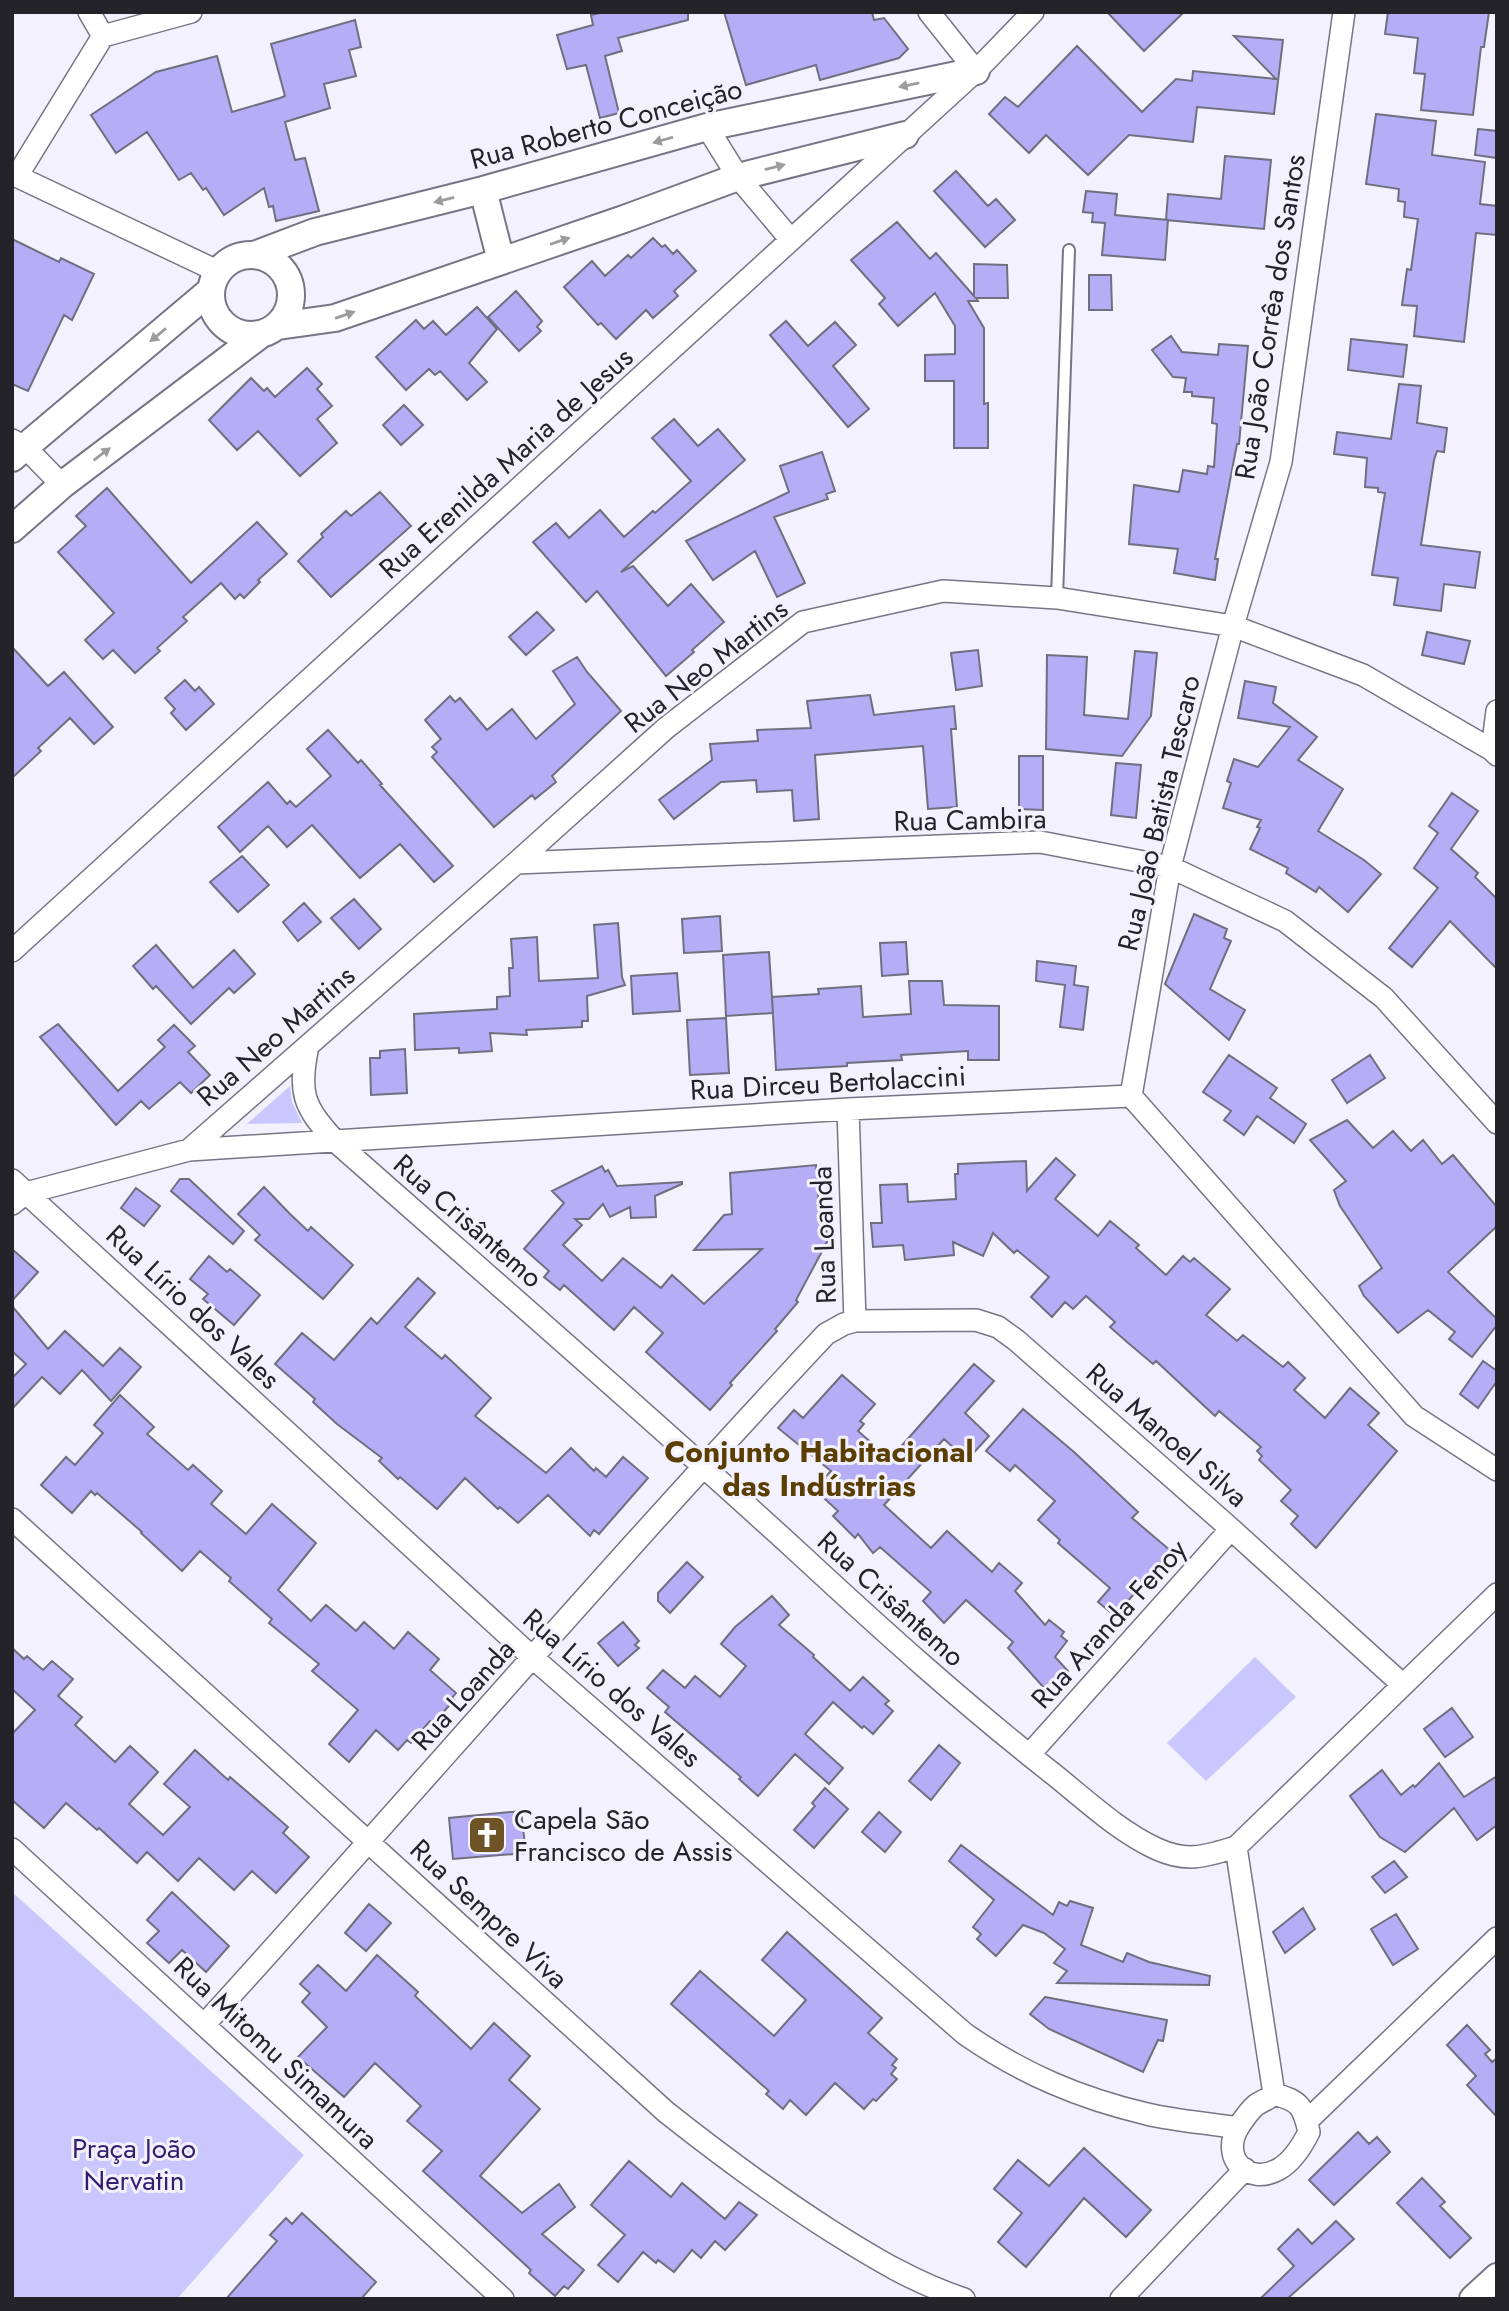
<svg xmlns="http://www.w3.org/2000/svg" width="1509" height="2311" font-family="Jost,sans-serif">
  <style>
    .green { fill: #cac6fe }
    .building { fill: #b5aef7; stroke: #706f80; stroke-width: 2 }
    .lines { fill: none; stroke-linecap: round; stroke-linejoin: round }
    .service-casing { stroke: #767585; stroke-width: 14 }
    .minor-casing { stroke: #767585; stroke-width: 24 }
    .tertiary-casing { stroke: #767585; stroke-width: 30 }
    .service { stroke: #fff; stroke-width: 10 }
    .minor { stroke: #fff; stroke-width: 21 }
    .tertiary { stroke: #fff; stroke-width: 26 }
    .oneway { fill: #9c9c9f }
    .labels { text-anchor: middle; dominant-baseline: central; stroke-width: 6; stroke-linejoin: round; paint-order: stroke }
    .street-label { font-size: 28px; fill: #232329; stroke: #f2f1fd }
    .poi-label { font-size: 28px; fill: #232329; stroke: #f2f1fd; text-anchor: start }
    .park-label { font-size: 28px; fill: #331e70; stroke: #f2f1fd }
    .neighbourhood-label { font-size: 30px; font-weight: bold; fill: #5b3e01; stroke: #f2f1fd }
  </style>
  <rect width="100%" height="100%" fill="#f2f1fd"/>
  <!-- green -->
  <path class="green" d="M290,1086L292,1102L302,1123L247,1124Z
    M1255,1657L1296,1697L1206,1781L1167,1743Z
    M12,1892L304,2155L177,2299H12Z"/>
  <!-- building -->
  <path class="building" d="M605,12H688V20L618,38L622,51L605,56L619,113L600,118L586,65L567,69L557,35L593,25L591,15Z
    M724,12H872L874,20L884,18L908,49L899,58L820,80L816,65L746,85Z
    M1107,12H1184L1144,51Z
    M1388,12H1489L1484,47H1481L1473,115L1421,110L1425,74L1414,73L1418,38L1385,34Z
    M355,20L361,47L349,50L356,76L324,84L330,108L285,122L295,160L305,158L319,211L276,221L273,206L269,207L264,188L224,215L206,188L203,190L191,173L179,180L147,132L116,153L91,115L156,72L217,56L232,112L280,98L285,96L271,44Z
    M1234,36L1283,40L1274,114L1197,107L1193,142L1129,135L1088,175L1046,135L1029,153L989,114L1005,97L1018,107L1077,46L1142,112L1176,79L1192,81L1193,71L1276,79Z
    M1376,114L1436,121L1432,155L1485,162L1480,204L1497,206V235L1476,233L1464,342L1414,336L1417,306L1402,305L1407,269L1411,270L1418,219L1404,217L1405,202L1398,201L1399,189L1366,184Z
    M1478,129L1497,131V158L1475,155Z
    M1225,156L1271,160L1264,229L1166,220L1168,194L1221,199Z
    M956,171L988,206L996,199L1015,220L985,247L934,191Z
    M1086,191L1117,194L1115,215L1168,220L1165,260L1102,255L1105,223L1092,222L1093,213L1083,212Z
    M897,222L930,259L936,253L974,296V264L1007,265L1008,298H976L978,301H968L984,328V404L988,403V448H954V381H925V355L955,354V326L935,293L898,326L879,304L885,298L851,260Z
    M653,238L662,247L665,245L673,254L677,250L696,271L674,291L678,296L653,318L646,310L616,339L601,323L598,325L564,287L592,261L605,276L628,255L631,258Z
    M12,239L59,262L61,258L94,274L72,320L64,315L28,391L12,384Z
    M1089,275H1111L1112,310H1089Z
    M516,291L542,321L537,327L541,331L519,351L488,317Z
    M477,307L497,329L469,363L487,382L467,400L440,371L435,375L429,369L406,390L376,357L416,320L424,329L433,321L446,335Z
    M786,321L808,346L835,322L856,345L833,366L869,409L848,427L770,335Z
    M1171,336L1182,352L1218,355L1219,344L1248,346L1239,444H1237L1215,559H1218L1215,580L1174,573L1178,549L1129,544L1134,485L1179,492L1183,470L1207,474L1208,466L1214,467L1217,424L1212,423L1214,398L1192,396V392H1184L1186,378L1173,377L1152,350Z
    M1351,339L1407,345L1403,377L1348,370Z
    M307,368L322,384L317,389L332,406L317,419L337,443L300,476L258,431L237,450L209,420L251,378L264,391L267,388L275,397Z
    M1399,384L1421,386L1417,423L1447,428L1444,452L1437,451L1434,460L1421,545L1480,552L1475,588L1444,584L1441,611L1394,605L1398,578L1372,575L1385,493L1378,492V488L1365,487L1367,458L1334,454L1337,432L1391,439Z
    M404,405L423,425L401,445L383,425Z
    M674,419L698,446L718,429L745,460L621,572L633,566L668,606L691,584L724,622L692,650L694,652L666,676L597,591L586,602L533,542L556,523L569,538L600,510L624,537L653,511L655,513L691,481L652,438Z
    M822,452L835,491L826,494L828,499L774,517L805,583L777,597L755,551L713,580L686,541L789,492L780,466Z
    M107,488L191,583L257,522L287,554L258,580L260,582L244,598L240,594L235,599L221,583L183,617L187,621L157,648L160,651L135,673L113,650L103,659L85,640L114,613L58,552L86,526L76,516Z
    M380,492L411,526L331,597L298,561L323,537L321,534L346,511L351,516Z
    M537,612L554,630L526,655L509,637Z
    M1427,632L1470,641L1464,664L1422,655Z
    M12,647L48,686L64,672L113,727L94,744L70,718L38,748L41,751L12,778Z
    M978,650L982,686L956,690L951,653Z
    M1135,651L1157,653L1151,716L1122,756L1046,749L1047,655L1087,657L1084,715L1128,719Z
    M577,657L587,672L621,711L552,776L556,782L535,799L532,795L494,827L432,757L437,752L432,747L441,739L425,720L450,696L455,702L460,698L487,730L512,709L536,739L575,704L553,671Z
    M185,680L195,691L199,687L214,704L186,730L171,713L175,709L165,698Z
    M1245,681L1276,687L1273,703L1317,737L1298,760L1343,789L1318,831L1364,860L1381,874L1348,912L1319,887L1316,892L1286,873L1288,868L1250,849L1260,828L1257,827L1261,820L1223,808L1231,783L1227,781L1234,759L1258,767L1290,727L1238,718Z
    M870,695L874,715L954,706L956,729H951L957,807L928,809L923,746L815,755L819,819L794,821L792,790L757,792L756,780L721,782L674,819L659,800L712,760L710,744L758,741L757,730L811,728L807,701Z
    M328,730L358,763L361,760L382,784L380,785L453,866L434,882L400,844L360,878L312,825L287,847L268,826L240,852L218,827L268,782L287,804L290,801L296,807L331,776L307,749Z
    M1019,756H1043V810L1019,809Z
    M1116,763L1141,765L1136,818L1111,815Z
    M1452,793L1478,811L1451,849L1478,873L1475,877L1497,899V969L1450,921L1412,967L1389,948L1438,888L1414,868L1438,833L1429,826Z
    M242,856L269,885L238,912L210,882Z
    M354,899L381,929L359,949L331,918Z
    M304,903L321,922L298,941L283,922Z
    M1194,914L1227,929L1224,938L1231,941L1210,989L1245,1010L1229,1040L1165,984Z
    M720,916L722,951L684,953L682,919Z
    M618,923L622,977L625,985L587,996L588,1021H582V1027L526,1030L527,1035L490,1033L492,1051L459,1053V1048L415,1050L414,1014L497,1009V997L510,996L509,968H513L511,939L537,937L539,981L598,978L594,925Z
    M906,942L908,974L882,976L880,943Z
    M156,945L193,988L234,950L255,974L234,993L229,988L191,1024L156,986L153,989L133,966Z
    M769,952L773,1013L726,1016L723,955Z
    M1037,961L1076,966L1074,985L1088,987L1083,1030L1060,1027L1065,985L1036,981Z
    M677,973L680,1011L633,1014L631,976Z
    M909,981H942L944,1005L999,1006V1060H968V1051L901,1055L902,1060L847,1063V1066L776,1070L772,997L819,994L818,989L861,986L863,1017L911,1014Z
    M726,1018L729,1073L690,1075L687,1020Z
    M58,1024L118,1091L165,1047L158,1040L174,1025L195,1046L188,1052L210,1075L191,1093L180,1082L149,1109L141,1101L116,1125L40,1037Z
    M405,1049L407,1093L371,1095L370,1058H380V1051Z
    M1229,1055L1277,1088L1270,1098L1306,1124L1294,1143L1257,1116L1244,1135L1224,1120L1231,1111L1203,1092Z
    M1370,1055L1385,1078L1347,1103L1332,1080Z
    M1347,1120L1373,1148L1393,1131L1411,1151L1423,1140L1442,1164L1453,1155L1497,1207V1226L1448,1272L1497,1319V1325L1472,1357L1449,1339L1455,1332L1428,1310L1398,1333L1364,1296L1359,1286L1382,1268L1340,1206L1334,1190L1346,1181L1310,1140Z
    M1056,1158L1075,1175L1055,1199L1098,1236L1110,1221L1139,1245L1136,1248L1166,1275L1183,1256L1190,1262L1194,1258L1230,1289L1206,1315L1237,1341L1243,1335L1283,1367L1288,1362L1305,1378L1294,1390L1325,1418L1350,1388L1379,1413L1368,1425L1397,1451L1316,1548L1291,1524L1298,1516L1281,1501L1291,1490L1259,1460L1262,1456L1257,1451L1261,1447L1219,1411L1215,1416L1156,1361L1153,1364L1127,1342L1110,1327L1115,1322L1086,1296L1073,1309L1065,1302L1052,1317L1031,1297L1049,1277L1017,1250L1014,1253L993,1233L983,1256L953,1242L954,1255L905,1260L903,1245L873,1247L871,1223H882L880,1185L907,1184L908,1202L956,1199L955,1174H958V1164L1026,1161L1027,1191Z
    M816,1165L820,1221H826L827,1242L796,1300L798,1302L775,1329L777,1331L730,1383L732,1385L710,1410L646,1352L663,1333L634,1307L614,1330L564,1285L560,1290L544,1277L549,1271L524,1249L564,1203L552,1191L602,1166L605,1172L608,1170L617,1186L682,1182V1184L655,1196L656,1217L631,1218L630,1207L610,1217L603,1204L589,1219H575L582,1225L563,1245L602,1281L623,1258L661,1288L672,1275L704,1304L762,1249L694,1250L724,1215L732,1214L730,1173Z
    M180,1179H189L244,1231L233,1244L171,1191Z
    M264,1187L290,1214L308,1231L311,1227L353,1265L323,1299L255,1240L260,1235L238,1214Z
    M136,1188L160,1206L144,1226L121,1208Z
    M12,1249L38,1272L12,1301Z
    M209,1256L227,1272L230,1269L260,1295L234,1325L203,1299L208,1294L190,1279Z
    M418,1278L435,1293L405,1327L442,1359L445,1355L491,1398L475,1416L546,1473L571,1448L594,1471L596,1468L606,1477L623,1457L648,1478L599,1534L594,1530L590,1536L548,1495L518,1523L500,1507L498,1509L465,1478L437,1509L400,1477L398,1479L379,1461L382,1458L337,1424L313,1402L315,1399L275,1364L302,1333L334,1360L371,1318L377,1324Z
    M12,1306L48,1349L65,1331L103,1366L120,1348L141,1367L111,1401L82,1370L60,1394L42,1377L12,1409V1378L26,1364L12,1351Z
    M1483,1361L1497,1371V1381L1478,1408L1460,1394Z
    M974,1364L994,1381L965,1413L989,1436L967,1460L944,1439L884,1505L931,1548L947,1531L992,1572L999,1563L1022,1583L1015,1591L1045,1625L1049,1620L1064,1632L1061,1636L1067,1641L1055,1657L1068,1671L1046,1690L1008,1648L1013,1642L966,1600L944,1623L923,1601L931,1592L880,1547L873,1553L858,1534L855,1538L833,1516L838,1511L814,1489L831,1471L778,1428L794,1410L803,1418L842,1375L875,1404L860,1421L864,1424L858,1431L890,1459Z
    M120,1395L154,1427L147,1434L188,1470L193,1465L222,1491L211,1504L246,1534L272,1504L316,1543L278,1590L311,1621L326,1605L356,1631L364,1622L394,1649L408,1632L439,1659L430,1670L456,1693L452,1698L454,1700L433,1724L430,1721L411,1743L407,1740L398,1750L376,1730L349,1762L329,1744L358,1710L312,1671L319,1664L269,1623L272,1619L229,1581L231,1578L200,1551L182,1571L141,1533L142,1532L97,1493L95,1495L91,1491L72,1513L41,1485L66,1457L75,1465L103,1433L94,1425Z
    M1023,1409L1074,1452L1138,1512L1132,1518L1171,1551L1115,1616L1098,1602L1110,1588L1058,1543L1060,1540L1038,1520L1055,1501L1015,1465L1010,1471L986,1451Z
    M687,1562L703,1577L670,1613L658,1601V1593Z
    M772,1596L789,1615L779,1625L814,1655L813,1657L850,1691L863,1677L889,1701L885,1704L893,1711L873,1734L864,1726L862,1728L833,1702L805,1734L843,1768L829,1784L795,1754L758,1796L739,1779L741,1777L665,1712L669,1707L647,1688L663,1670L685,1688L695,1676L720,1697L746,1666L721,1644L735,1627Z
    M623,1622L639,1641L635,1645L639,1648L618,1666L598,1643Z
    M12,1648L24,1659L27,1656L43,1670L52,1661L73,1679L58,1696L82,1717L75,1725L115,1762L130,1746L158,1772L129,1804L163,1835L190,1807L164,1784L195,1750L228,1780L230,1777L288,1827L283,1833L309,1857L276,1893L252,1871L234,1890L199,1858L178,1881L147,1852L137,1863L99,1828L97,1830L66,1803L44,1828L12,1800V1734L35,1710L12,1689Z
    M1452,1708L1473,1737L1445,1757L1424,1729Z
    M939,1745L960,1763L931,1800L909,1781Z
    M1439,1763L1464,1797L1497,1776V1825L1477,1840L1454,1808L1405,1852L1380,1837L1350,1796L1382,1770L1401,1795L1413,1785L1415,1787Z
    M825,1788L848,1809L814,1848L794,1830L815,1806L812,1803Z
    M521,1811L526,1853L453,1859L449,1818Z
    M879,1812L901,1832L885,1852L862,1832Z
    M961,1845L1053,1915L1059,1902L1067,1906L1070,1901L1093,1908L1081,1945L1123,1962L1127,1953L1149,1962L1210,1976L1209,1985L1057,1983L1067,1971L1054,1963L1065,1949L1044,1933L1023,1925L996,1956L977,1939L981,1934L973,1927L994,1900L949,1861Z
    M1394,1861L1407,1877L1385,1893L1372,1877Z
    M172,1892L229,1946L206,1972L182,1950L169,1963L147,1943L159,1931L147,1920Z
    M369,1904L391,1923L366,1951L345,1933Z
    M1303,1908L1315,1929L1285,1953L1273,1932Z
    M1396,1914L1418,1949L1393,1965L1371,1929Z
    M787,1932L882,2018L868,2033L897,2059L892,2065L896,2068L891,2074L897,2079L876,2101L873,2099L864,2109L835,2083L806,2115L790,2100L783,2109L766,2094L769,2091L671,2004L700,1971L774,2036L806,2000L762,1960Z
    M377,1955L418,1992L415,1996L471,2049L494,2023L530,2056L509,2080L540,2109L480,2176L522,2213L559,2184L575,2207L542,2234L584,2270L568,2289L564,2286L555,2296L529,2273L531,2270L423,2171L442,2151L407,2121L421,2106L375,2063L344,2097L298,2057L327,2027L302,2002L310,1993L300,1984L318,1965L346,1991Z
    M1045,1997L1167,2020L1163,2041L1158,2040L1143,2072L1049,2029L1030,2014Z
    M1467,2025L1490,2050L1485,2054L1492,2062L1497,2058V2117L1467,2085L1476,2076L1447,2045Z
    M1358,2132L1369,2144L1377,2137L1390,2152L1334,2205L1309,2180Z
    M1084,2148L1151,2210L1126,2237L1084,2198L1026,2267L998,2242L1022,2213L994,2189L1018,2160L1049,2186Z
    M629,2161L671,2197L682,2183L725,2219L739,2202L757,2215L725,2250L715,2241L701,2258L692,2250L674,2272L658,2260L656,2263L643,2252L618,2282L598,2265L625,2235L591,2205Z
    M1422,2178L1445,2202L1440,2206L1471,2238L1450,2258L1397,2203Z
    M302,2213L376,2282L361,2299H226L277,2241L270,2235L286,2218L292,2224Z
    M1336,2221L1354,2239L1287,2299H1260L1294,2266L1278,2249L1298,2229L1312,2244Z"/>
  <g class="lines">
    <defs>
      <path id="service" d="M1057,598L1069,250"/>
      <path id="minor" d="M89,12L103,36
        M929,12L976,71
        M707,127L738,177L791,240
        M12,174L217,271
        M17,176L103,36L191,12
        M12,440L25,447L62,485
        M1492,750L1497,711
        M516,863L1040,842L1170,867L1285,921L1384,998L1497,1123
        M12,951L976,71L1033,12
        M308,1046C298,1093 303,1106 335,1141C490,1278 647,1414 800,1554C882,1630 964,1704 1052,1773C1086,1800 1118,1831 1157,1849C1188,1863 1206,1856 1236,1847L1274,2094
        M1131,1096L1170,867L1233,626L1281,462L1344,12
        M189,1150L516,863L666,728L803,622L943,591L1057,598L1233,626L1363,675L1492,750L1497,755
        M12,1180L533,1658L965,2034C1023,2074 1079,2098 1147,2114C1176,2121 1208,2123 1238,2128
        M12,1204L26,1193L189,1150L848,1109L1131,1096L1414,1416L1497,1470
        M855,1321L976,1320L998,1327L1016,1340L1231,1529L1403,1685
        M12,1519L666,2112C719,2154 773,2194 831,2231C874,2258 915,2283 964,2299
        M1029,1755L1231,1529
        M1236,1847L1497,1594
        M12,1849L503,2299
        M204,2025C412,1796 614,1560 826,1334L844,1324L855,1321L848,1109
        M1274,2094C1300,2101 1303,2106 1309,2132C1302,2146 1293,2161 1279,2169C1248,2187 1219,2157 1239,2126C1243,2120 1250,2110 1256,2105C1262,2101 1269,2099 1274,2094Z
        M1307,2121L1497,1938
        M1121,2299L1245,2169"/>
      <path id="tertiary" d="M483,190L501,261
        M257,254L315,232L483,190L707,127L976,71
        M211 295a40 40 0 1 1 80 0a40 40 0 1 1-80 0Z
        M278,326L335,318L624,219L738,177L905,135
        M12,458L210,291
        M12,529L62,485L260,335
        M1473,2299L1497,2277"/>
    </defs>
    <!-- service casing -->
    <use href="#service" class="service-casing"/>
    <!-- minor casing -->
    <use href="#minor" class="minor-casing"/>
    <!-- tertiary casing -->
    <use href="#tertiary" class="tertiary-casing"/>
    <!-- service -->
    <use href="#service" class="service"/>
    <!-- minor -->
    <use href="#minor" class="minor"/>
    <!-- tertiary -->
    <use href="#tertiary" class="tertiary"/>
  </g>
  <!-- one-way arrows -->
  <defs><path id="oneway-solid" d="M-6-.8H1V-3.2L6.5 0L1 3.2V.8H-6Z" transform="scale(1.75)"/></defs>
  <g class="oneway">
    <use href="#oneway-solid" transform="translate(909 85) rotate(168)"/>
    <use href="#oneway-solid" transform="translate(663 140) rotate(164)"/>
    <use href="#oneway-solid" transform="translate(775 167) rotate(-14)"/>
    <use href="#oneway-solid" transform="translate(444 200) rotate(166)"/>
    <use href="#oneway-solid" transform="translate(560 241) rotate(-19)"/>
    <use href="#oneway-solid" transform="translate(345 315) rotate(-19)"/>
    <use href="#oneway-solid" transform="translate(158 335) rotate(140)"/>
    <use href="#oneway-solid" transform="translate(102 454) rotate(-37)"/>
  </g>
  <!-- icons -->
  <defs>
    <symbol id="church-square" viewBox="-11 -11 22 22"><rect x="-9" y="-9" width="18" height="18" rx="4" fill="#6e5326" stroke="#f2f1fd"/><path d="M-1.2-6h2.4v3.5h3.3v2.4h-3.3V6h-2.4V-.1h-3.3v-2.4h3.3Z" fill="#fff"/></symbol>
  </defs>
  <g fill-rule="evenodd">
    <use href="#church-square" x="465" y="1813" width="44" height="44"/>
  </g>
  <g class="labels">
    <!-- street labels -->
    <g class="street-label">
      <text transform="translate(606 124) rotate(-15)">Rua Roberto Conceição</text>
      <text transform="translate(1270 317) rotate(-81)">Rua João Corrêa dos Santos</text>
      <text transform="translate(506 463) rotate(-42)">Rua Erenilda Maria de Jesus</text>
      <text transform="translate(706 666) rotate(-38)">Rua Neo Martins</text>
      <text transform="translate(1159 813) rotate(-77)">Rua João Batista Tescaro</text>
      <text transform="translate(970 820) rotate(-1)">Rua Cambira</text>
      <text transform="translate(276 1036) rotate(-41)">Rua Neo Martins</text>
      <text transform="translate(828 1083) rotate(-3)">Rua Dirceu Bertolaccini</text>
      <text transform="translate(468 1221) rotate(41)">Rua Crisântemo</text>
      <text transform="translate(824 1235) rotate(-92)">Rua Loanda</text>
      <text transform="translate(193 1307) rotate(43)">Rua Lírio dos Vales</text>
      <text transform="translate(1167 1435) rotate(41)">Rua Manoel Silva</text>
      <text transform="translate(891 1599) rotate(42)">Rua Crisântemo</text>
      <text transform="translate(1109 1624) rotate(-48)">Rua Aranda Fenoy</text>
      <text transform="translate(612 1688) rotate(41)">Rua Lírio dos Vales</text>
      <text transform="translate(463 1695) rotate(-48)">Rua Loanda</text>
      <text transform="translate(489 1914) rotate(43)">Rua Sempre Viva</text>
      <text transform="translate(276 2053) rotate(43)">Rua Mitomu Simamura</text>
    </g>
    <!-- poi labels -->
    <g class="poi-label">
      <text x="514" y="1819">Capela São<tspan x="514" dy="32">Francisco de Assis</tspan></text>
    </g>
    <!-- park labels -->
    <g class="park-label">
      <text x="134" y="2148">Praça João<tspan x="134" dy="32">Nervatin</tspan></text>
    </g>
    <!-- neighbourhood labels -->
    <g class="neighbourhood-label">
      <text x="819" y="1451">Conjunto Habitacional<tspan x="819" dy="34">das Indústrias</tspan></text>
    </g>
  </g>
  <!-- border -->
  <rect width="1509" height="2311" fill="none" stroke="#232329" stroke-width="28"/>
</svg>
